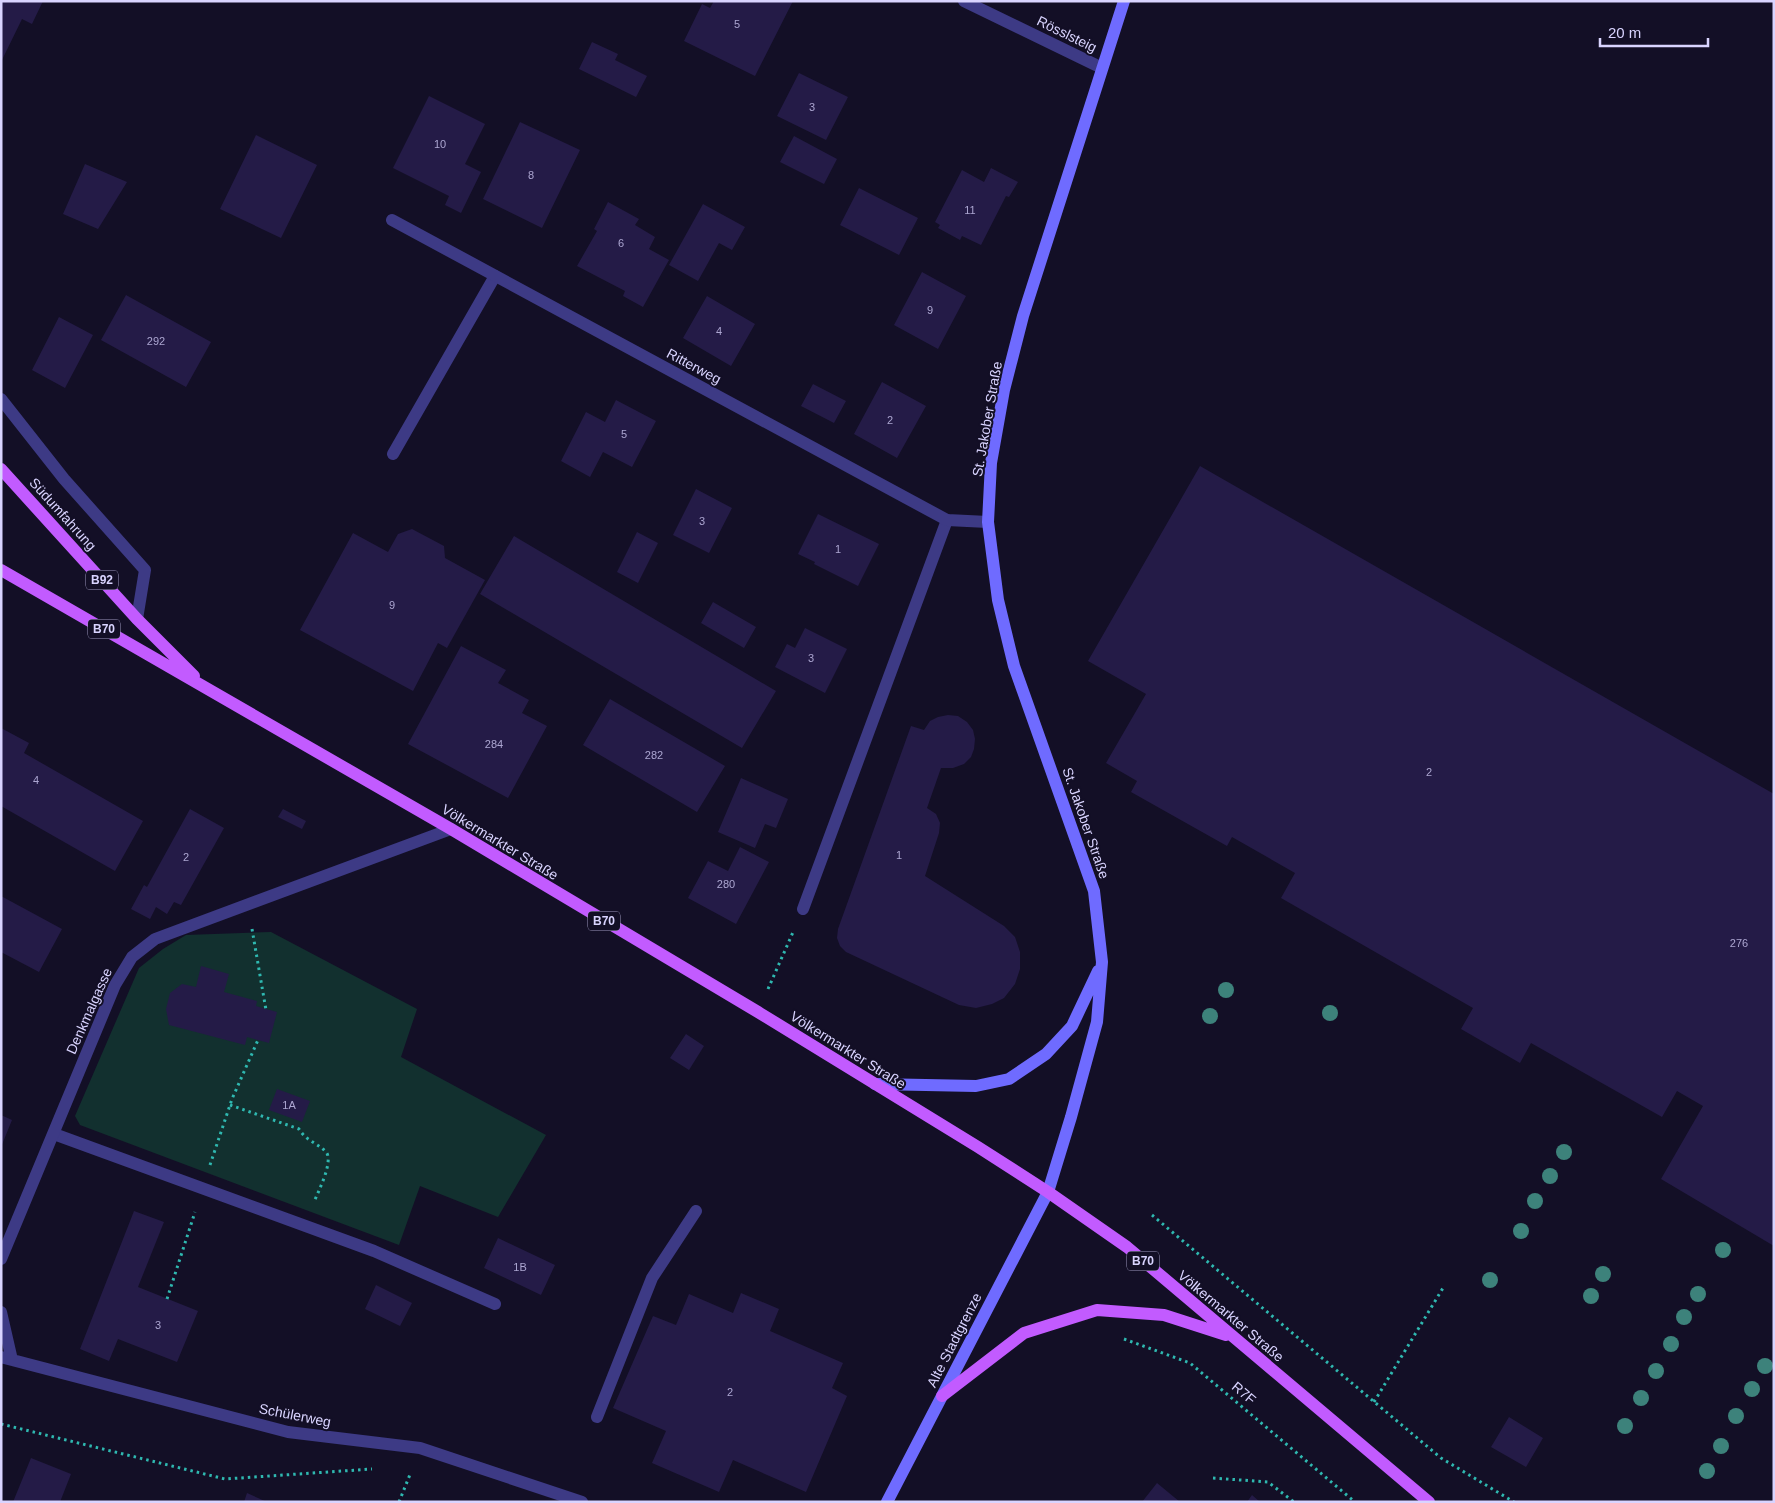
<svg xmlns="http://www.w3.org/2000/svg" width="1775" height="1503" font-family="Arial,sans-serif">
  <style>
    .green { fill: #12302f }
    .building { fill: #241b47 }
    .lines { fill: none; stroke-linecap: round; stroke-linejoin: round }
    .path { stroke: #2fb8b0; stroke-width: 3; stroke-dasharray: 2.5 4; stroke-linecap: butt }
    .lane { stroke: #3d3a85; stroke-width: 12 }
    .street { stroke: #3d3a85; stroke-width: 12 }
    .secondary { stroke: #6f6bff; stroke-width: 12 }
    .primary { stroke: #c25bff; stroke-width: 12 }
    .tree { fill: #3d827b }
    .labels { text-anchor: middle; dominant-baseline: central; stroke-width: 4; stroke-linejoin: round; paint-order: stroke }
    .number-label { font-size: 11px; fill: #aca6d1 }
    .shield { fill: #130f26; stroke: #9e99be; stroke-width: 1 }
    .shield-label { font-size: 12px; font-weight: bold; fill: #d9d4ff }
    .street-label { font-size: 14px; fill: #d9d4ff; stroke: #130f26 }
  </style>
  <rect width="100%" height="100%" fill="#130f26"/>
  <!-- green -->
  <path class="green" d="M271,932L417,1009L401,1057L546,1135L498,1217L420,1186L399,1245L80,1125L75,1116L139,968L163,949L186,935Z"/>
  <!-- building -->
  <path class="building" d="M1,1H43L32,24L22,19L1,62Z
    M714,1H793L755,76L684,41L702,4L710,8Z
    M592,42L618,54L615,60L647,76L636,97L579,69Z
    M799,73L848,97L826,140L777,116Z
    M429,96L485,124L465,164L481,172L461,213L445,205L449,196L393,168Z
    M520,122L580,150L542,228L483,199Z
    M256,135L317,165L281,238L220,209Z
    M794,136L837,159L824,184L780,162Z
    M85,164L127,182L98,229L63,214Z
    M991,168L1018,182L1009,197L1006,196L981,245L962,236L960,240L938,228L940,225L935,222L962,170L984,182Z
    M859,188L918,218L899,255L840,225Z
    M608,202L639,219L635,225L655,237L649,249L669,260L643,307L623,296L625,291L577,266L597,231L594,229Z
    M703,204L745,227L732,250L719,243L698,281L669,265Z
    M922,272L966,296L938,349L894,325Z
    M126,295L211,342L186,387L101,340Z
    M707,296L755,324L731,366L683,338Z
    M59,317L93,335L65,388L32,370Z
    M882,382L926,406L897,458L854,434Z
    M813,384L846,401L834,423L801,406Z
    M616,400L656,421L632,467L603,452L590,477L561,461L586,412L605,422Z
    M1200,466L1774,794V1246L1661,1179L1703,1106L1677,1091L1662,1117L1531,1043L1520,1063L1461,1029L1473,1008L1281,898L1295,873L1232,837L1227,846L1131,792L1137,781L1106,763L1146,694L1088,661Z
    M696,489L732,508L709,553L673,535Z
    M818,514L879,544L858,586L814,564L815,562L798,554Z
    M412,529L444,546L445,558L485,580L447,648L438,643L413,691L300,630L353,533L388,552L398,534Z
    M637,532L658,543L638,583L617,572Z
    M514,536L776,691L742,748L480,594Z
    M713,602L756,627L744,648L701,623Z
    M805,628L847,649L825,693L775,667L787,644L795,648Z
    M461,646L506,670L498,683L529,700L522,713L547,726L508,798L408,744Z
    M610,699L725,766L697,812L583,745Z
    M948,715L958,716L967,722L973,730L975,739L974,749L971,757L964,764L953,768H941L927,808L936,814L940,823L939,833L925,876L1004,926L1015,937L1020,952V969L1015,984L1004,998L992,1004L976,1008L959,1005L846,952L840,946L837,938L838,929L911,726L924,730L930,721L938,717Z
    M1,728L29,743L24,753L143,821L115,871L1,806Z
    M741,778L788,799L776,828L765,824L755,848L718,832Z
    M190,809L224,828L181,905L174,902L167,914L156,907L150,919L131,909L144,885L147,887Z
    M283,809L306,821L302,829L278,817Z
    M740,847L769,862L736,924L688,898L708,861L728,871Z
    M1,896L62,929L39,972L1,952Z
    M201,966L229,974L224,992L257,1001L256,1006L277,1012L269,1043L247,1037L245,1045L169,1025L166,1009L170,993L182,984L196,987Z
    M686,1034L704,1046L689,1070L670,1058Z
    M277,1089L310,1101L302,1122L269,1110Z
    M1,1115L12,1120L1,1147Z
    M134,1211L164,1222L138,1287L198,1311L177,1362L118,1339L109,1361L80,1349Z
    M498,1238L555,1265L541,1295L484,1268Z
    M376,1285L412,1303L400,1326L365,1309Z
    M741,1293L779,1309L770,1331L843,1363L832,1388L847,1396L806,1492L733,1460L719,1492L652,1463L666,1431L613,1408L653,1316L676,1325L689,1294L733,1313Z
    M1509,1417L1543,1438L1526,1467L1491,1447Z
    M31,1458L71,1474L60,1502H13Z
    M1157,1483L1180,1502H1142Z
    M247,1493L267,1502H244Z
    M1252,1495L1260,1502H1247Z"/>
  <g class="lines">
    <!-- path -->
    <path class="path" d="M252,929L266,1010
      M768,989L794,930
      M230,1105L299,1129C307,1142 318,1143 326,1152C334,1161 318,1192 314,1202
      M210,1165L232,1099L258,1040
      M1152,1215L1441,1458L1514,1502
      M167,1299L195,1212
      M1124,1339L1190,1363L1355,1502
      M1374,1402L1443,1288
      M1,1424L225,1479L372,1469
      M1213,1478L1268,1482L1294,1502
      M399,1502L411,1472"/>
    <!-- lane -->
    <path class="lane" d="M393,454L495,276
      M803,909L947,520
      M54,1134L374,1251L495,1304
      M597,1417L652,1278L696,1211"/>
    <!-- street -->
    <path class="street" d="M964,1L1102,68
      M392,220L947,520L988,522
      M1,399L64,479L145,570L137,619
      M1,1259L115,985L132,957L155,939L451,829
      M1,1312L12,1360
      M1,1357L288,1432L420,1448L582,1502"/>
    <!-- secondary -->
    <path class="secondary" d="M875,1084L976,1086L1009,1079L1046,1054L1072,1026L1098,971
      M887,1502L1048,1192L1071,1117L1097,1022L1102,962L1094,891L1014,666L998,600L988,522L991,463L1004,390L1023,316L1124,1"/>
    <!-- primary -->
    <path class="primary" d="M1,469L137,619L194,676
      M1,570L451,829L758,1012L978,1147L1048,1192L1127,1247L1429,1502
      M942,1396L1024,1333L1097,1310L1164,1315L1226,1335"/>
  </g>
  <!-- trees -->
  <g class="tree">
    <circle cx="1226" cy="990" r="8"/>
    <circle cx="1330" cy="1013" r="8"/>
    <circle cx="1210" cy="1016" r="8"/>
    <circle cx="1564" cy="1152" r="8"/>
    <circle cx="1550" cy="1176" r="8"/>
    <circle cx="1535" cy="1201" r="8"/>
    <circle cx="1521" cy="1231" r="8"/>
    <circle cx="1723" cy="1250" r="8"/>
    <circle cx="1603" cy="1274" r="8"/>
    <circle cx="1490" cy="1280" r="8"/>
    <circle cx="1698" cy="1294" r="8"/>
    <circle cx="1591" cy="1296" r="8"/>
    <circle cx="1684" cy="1317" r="8"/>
    <circle cx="1671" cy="1344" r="8"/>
    <circle cx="1765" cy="1366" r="8"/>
    <circle cx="1656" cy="1371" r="8"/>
    <circle cx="1752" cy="1389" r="8"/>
    <circle cx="1641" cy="1398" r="8"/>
    <circle cx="1736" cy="1416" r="8"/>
    <circle cx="1625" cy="1426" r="8"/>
    <circle cx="1721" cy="1446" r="8"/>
    <circle cx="1707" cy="1471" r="8"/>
  </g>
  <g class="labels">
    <!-- number labels -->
    <g class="number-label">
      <text x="737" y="24">5</text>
      <text x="812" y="107">3</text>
      <text x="440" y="144">10</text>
      <text x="531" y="175">8</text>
      <text x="970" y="210">11</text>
      <text x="621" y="243">6</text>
      <text x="930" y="310">9</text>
      <text x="719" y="331">4</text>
      <text x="156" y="341">292</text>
      <text x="890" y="420">2</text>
      <text x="624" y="434">5</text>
      <text x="702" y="521">3</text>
      <text x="838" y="549">1</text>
      <text x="392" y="605">9</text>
      <text x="811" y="658">3</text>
      <text x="494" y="744">284</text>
      <text x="654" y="755">282</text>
      <text x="1429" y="772">2</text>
      <text x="36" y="780">4</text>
      <text x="899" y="855">1</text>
      <text x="186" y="857">2</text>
      <text x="726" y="884">280</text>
      <text x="1739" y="943">276</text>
      <text x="289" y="1105">1A</text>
      <text x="520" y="1267">1B</text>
      <text x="158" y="1325">3</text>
      <text x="730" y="1392">2</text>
    </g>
    <!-- shield labels -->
    <g class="shield">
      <rect x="86" y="570.5" width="32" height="19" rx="4"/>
      <rect x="88" y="619.5" width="32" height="19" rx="4"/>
      <rect x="588" y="911.5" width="32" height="19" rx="4"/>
      <rect x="1127" y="1251.5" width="32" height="19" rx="4"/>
    </g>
    <g class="shield-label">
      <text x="102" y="580">B92</text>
      <text x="104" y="629">B70</text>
      <text x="604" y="921">B70</text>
      <text x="1143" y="1261">B70</text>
    </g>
    <!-- street labels -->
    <g class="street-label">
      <text transform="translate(1067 34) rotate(26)">Rösslsteig</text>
      <text transform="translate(694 366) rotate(28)">Ritterweg</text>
      <text transform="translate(987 419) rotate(-80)">St. Jakober Straße</text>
      <text transform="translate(63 514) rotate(48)">Südumfahrung</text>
      <text transform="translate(1086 823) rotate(71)">St. Jakober Straße</text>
      <text transform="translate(500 842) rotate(31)">Völkermarkter Straße</text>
      <text transform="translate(89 1011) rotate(-66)">Denkmalgasse</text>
      <text transform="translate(848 1050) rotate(32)">Völkermarkter Straße</text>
      <text transform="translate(1231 1316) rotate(40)">Völkermarkter Straße</text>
      <text transform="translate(954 1340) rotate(-63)">Alte Stadtgrenze</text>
      <text transform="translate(1244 1393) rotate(40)">R7F</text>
      <text transform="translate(295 1415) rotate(11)">Schülerweg</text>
    </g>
  </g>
  <!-- border -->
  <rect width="1775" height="1503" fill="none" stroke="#d9d4ff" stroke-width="5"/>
  <!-- scale -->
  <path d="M1600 38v8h108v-8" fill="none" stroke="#d9d4ff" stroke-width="2.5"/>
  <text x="1608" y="38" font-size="15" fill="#d9d4ff" stroke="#130f26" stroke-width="4" paint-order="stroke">20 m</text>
</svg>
